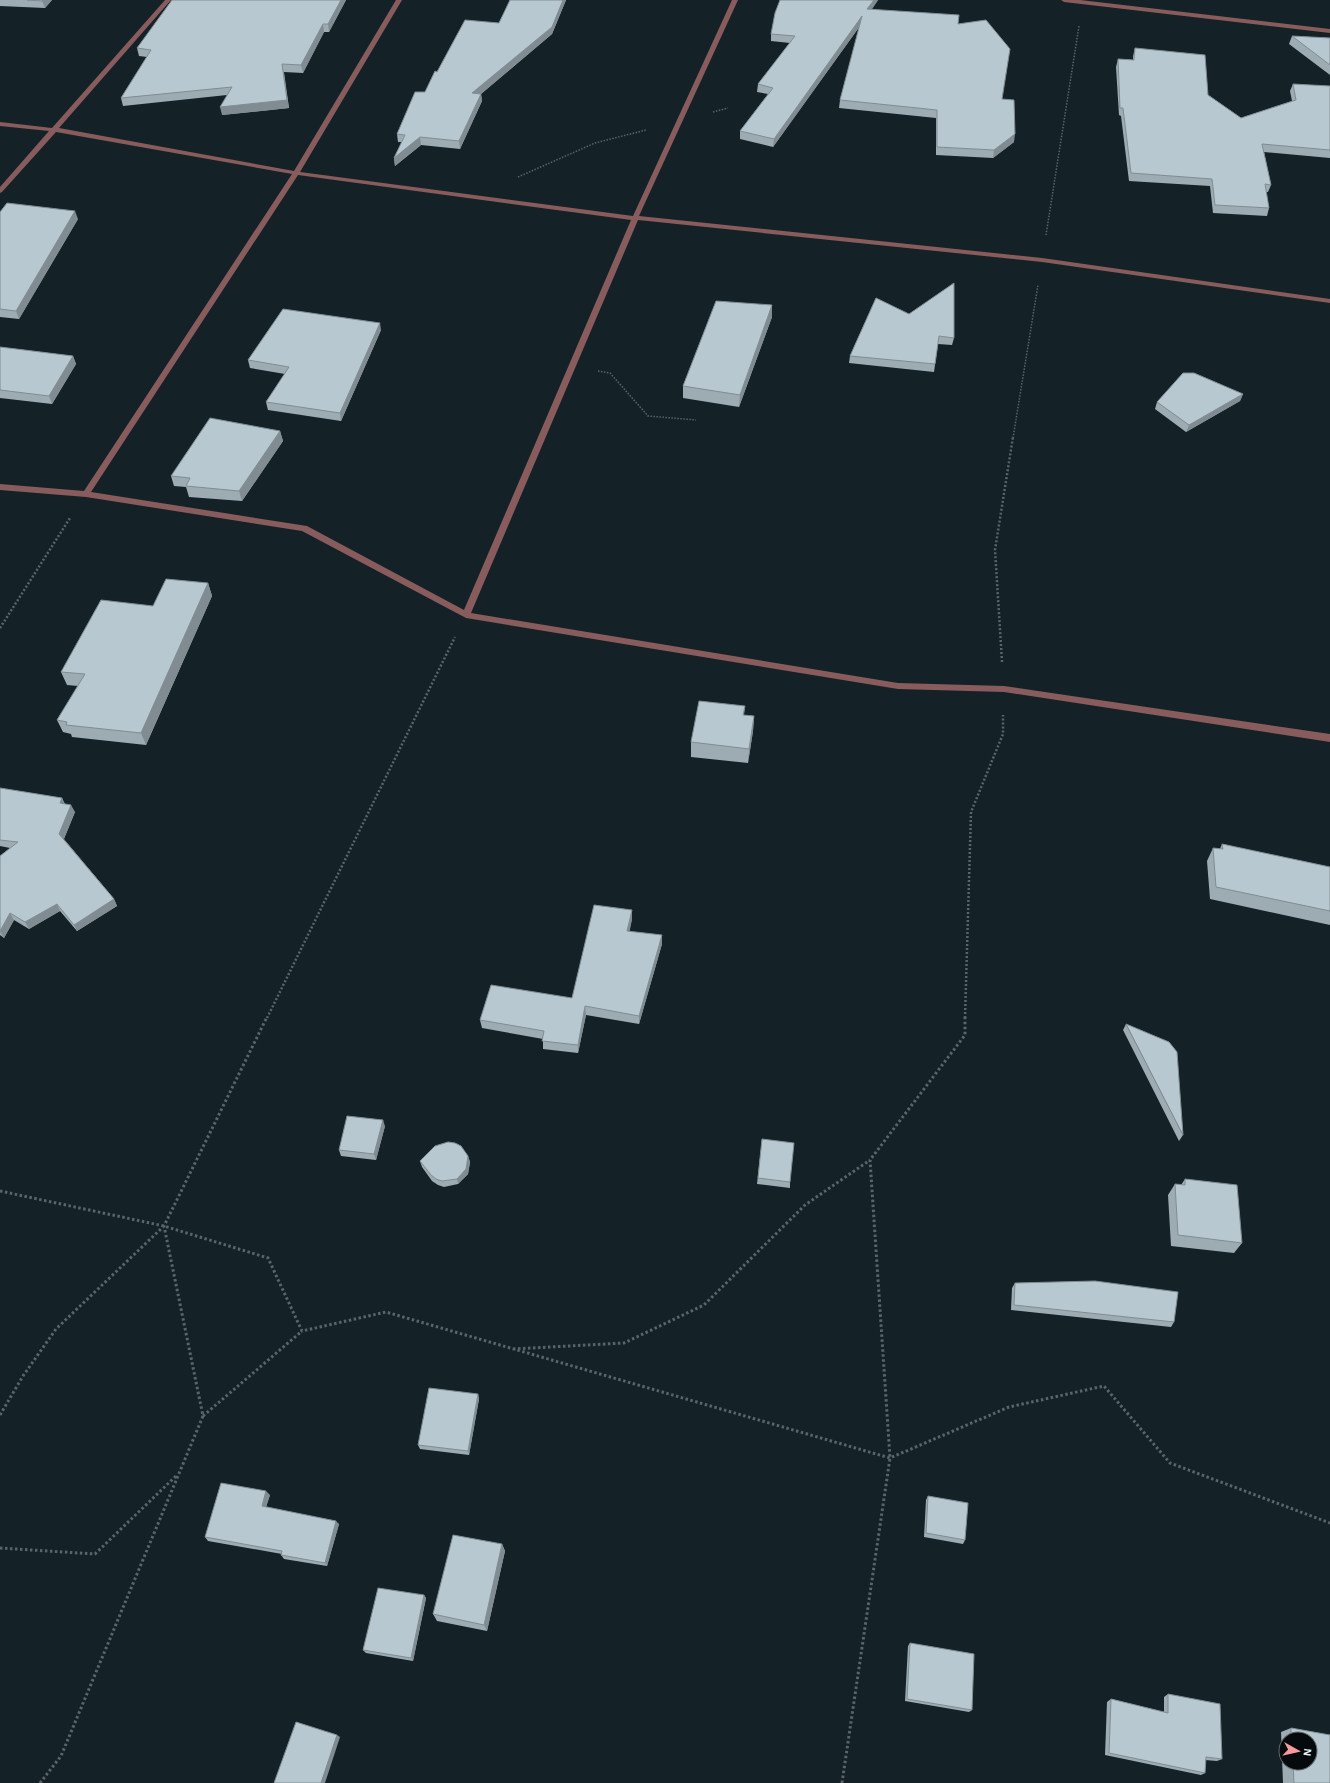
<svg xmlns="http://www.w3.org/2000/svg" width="1330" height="1783" font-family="'Alegreya Sans',sans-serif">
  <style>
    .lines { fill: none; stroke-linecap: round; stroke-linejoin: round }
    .path-far2 { stroke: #59656a; stroke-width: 1.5; stroke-dasharray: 1.5 1.5; stroke-linecap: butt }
    .path-far1 { stroke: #59656a; stroke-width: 2.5; stroke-dasharray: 2 2; stroke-linecap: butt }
    .path { stroke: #59656a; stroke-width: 3; stroke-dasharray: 2.5 2.5; stroke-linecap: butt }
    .minor { fill: #885c5c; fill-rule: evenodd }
    .wall { fill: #9dacb3; fill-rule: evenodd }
    .shaded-wall { fill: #808c92 }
    .building { fill: #b7c8d0; stroke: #808c92 }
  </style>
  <rect width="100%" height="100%" fill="#142127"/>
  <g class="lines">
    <!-- path-far2 -->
    <path class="path-far2" d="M713,112L728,108
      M518,177L595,143L646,130
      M1046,235L1079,26
      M598,371L610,373L648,416L696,420
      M1013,438L1038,285"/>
    <!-- path-far1 -->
    <path class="path-far1" d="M0,628L70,518
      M1002,662L995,550L1013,437
      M267,1018L455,637
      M965,1018L971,812L1003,734V715"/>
    <!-- path -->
    <path class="path" d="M0,1191L164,1226L268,1258L302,1331L386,1312L890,1458L1009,1407L1104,1386L1170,1463L1330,1523
      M513,1349L624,1343L704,1305L805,1205L870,1160
      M0,1415L23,1376L56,1329L164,1226
      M203,1416L302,1331
      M0,1548L95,1554L177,1475
      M40,1783L61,1756L203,1416L164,1226L267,1017
      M842,1783L890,1458L870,1160L965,1035V1017"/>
    <!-- minor -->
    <path class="minor" d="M165,0H171L59,128L294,171L396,0H402L300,172L633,216L732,0H738L639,216L1042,258L1330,299V303L1042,262L638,220L471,613L898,683L1004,686L1330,734V742L1004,692L898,689L466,618L302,531L86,497L0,490V484L84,491L292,174L56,132L2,192L0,193V187L49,131L0,126V122L52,128ZM298,175L631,220L464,610L307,526L91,492Z
      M1061,0H1080L1330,29V33L1064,2Z"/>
  </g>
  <!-- wall -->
  <path class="wall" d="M0,0H52L45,8L0,6Z
    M186,0H346L329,32H324L303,73L284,72L289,108L222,115L227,95L123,106L121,98L147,57L139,56L137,48Z
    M510,0H566L552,34L481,94L482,101L460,149L421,145L395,166L394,158L402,142H398L397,134L425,92L437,72L499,23Z
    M878,0L872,9L958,24L1002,99L1014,142L993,158L936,155V118L839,108L840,100L860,26L773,147L740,139V131L768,94L757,92L758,84L790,43L771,41V34Z
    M1292,36L1330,38V75L1289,44Z
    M1135,48L1208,95L1241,118L1292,101L1290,91L1293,84L1330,88V158L1264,152L1271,185L1268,192H1266L1269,208L1267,216L1213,213L1210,186L1129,181L1121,116L1119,115L1116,67L1118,59L1133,60V56Z
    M0,212L78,219L19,319L0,317Z
    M876,298L954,338L952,345L938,344L934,372L849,363L850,356Z
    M772,305V317L739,407L683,398V386Z
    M381,330L341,421L268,410L266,402L285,374L250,368L248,360Z
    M0,347L73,356L76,364L52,404L0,398Z
    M1243,394L1240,401L1186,432L1155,409L1157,402Z
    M280,431L283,441L242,501L189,497L186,487L174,486L171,476Z
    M208,583L212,596L146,745L72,737L71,734L63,732L57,720L78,686L67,685L61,672L153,606Z
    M745,706L744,715L754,716L753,731L748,763L691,757V742Z
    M0,788L62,798L65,804L75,812L64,839L114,899L117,906L77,931L60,911L29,929L14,920L4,938L0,935V856L10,848L0,846Z
    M1222,844L1330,867V925L1210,899L1207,861L1213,848L1220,849Z
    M632,910V919L629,931L662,944L639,1024L586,1015L578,1053L543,1049V1039L482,1028L480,1020L572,998Z
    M1126,1024L1183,1135L1179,1141L1123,1030Z
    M385,1126L376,1160L341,1156L339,1150Z
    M762,1139L790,1182V1188L757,1184Z
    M468,1156L470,1162L468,1174L458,1184L444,1187L438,1185L432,1181L422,1167L420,1161Z
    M1185,1179L1242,1243L1234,1253L1171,1246L1168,1195L1175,1184L1181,1185Z
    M1015,1283L1174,1322L1171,1327L1011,1310L1012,1288Z
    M478,1394L479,1399L469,1455L420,1449L418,1445Z
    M270,1495L266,1507L339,1524L327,1566L284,1559L281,1555L282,1554L208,1541L205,1537Z
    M928,1496L965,1540L963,1544L924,1537L926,1500Z
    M502,1544L505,1551L487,1631L437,1621L433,1614Z
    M424,1595L426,1598L413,1661L366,1653L363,1650Z
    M910,1643L972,1710L969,1712L905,1701L908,1646Z
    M1168,1694L1222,1759L1217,1761L1205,1760V1773L1201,1775L1105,1755L1107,1702L1111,1699L1164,1712V1697Z
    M1291,1728L1330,1735V1783H1283L1281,1732ZM1286,1739H1310V1763H1286Z"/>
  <!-- shaded-wall -->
  <path class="shaded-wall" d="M43,0H52L45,8L42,1Z
    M341,0H346L329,32L328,24Z
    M563,0H566L552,34L481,94L482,101L460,149L459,141L472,93Z
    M874,0H878L866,17L867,9Z
    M862,16V23L773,147L774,139Z
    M323,24L324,32L303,73L301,65Z
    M282,64L289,108L222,115L220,107Z
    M1015,134L1014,142L993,158L994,150Z
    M420,137L421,145L395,166L394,158Z
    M75,211L78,219L19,319L16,311Z
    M772,305V317L739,407L740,395Z
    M380,323L381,330L341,421L340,413Z
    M73,356L76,364L52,404L49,396Z
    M1243,394L1240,401L1186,432L1189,425Z
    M280,431L283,441L242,501L239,491Z
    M208,583L212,596L146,745L141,733Z
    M754,716L753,731L748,763L749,749Z
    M62,798L65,805L60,803Z
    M71,805L75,812L63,841L59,834Z
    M114,899L117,906L77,931L74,925Z
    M57,904L60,911L29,929L25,922Z
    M632,910V919L628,940L627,931Z
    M10,913L14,920L4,938L0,932V931Z
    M662,935V944L639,1024V1016Z
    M585,1006L586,1015L578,1053V1045Z
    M383,1120L385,1126L376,1160L374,1154Z
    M468,1156L470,1162L468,1174L458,1184L457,1179Z
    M478,1394L479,1399L469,1455L468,1451Z
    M266,1491L270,1495L265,1510L262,1506Z
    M336,1521L339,1524L327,1566L325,1563Z
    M502,1544L505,1551L487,1631L484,1625Z
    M424,1595L426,1598L413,1661L411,1658Z
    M337,1735L340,1737L325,1783H321Z"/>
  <!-- building -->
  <path class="building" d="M27,0H43L42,1Z
    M172,0H341L328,24H323L301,65L282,64L287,100L220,107L232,87L121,98L151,50L137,48Z
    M510,0H563L552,27L472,93L481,94L459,141L420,137L394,158L405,135L397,134L415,92H425L435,71L437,72L465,20L499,23Z
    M780,0H874L867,9L959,15L958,24L986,20L1010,49L1002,99L1014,100L1015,134L994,150L937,147V110L840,100L862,16L774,139L740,131L773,88L758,84L795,36L771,34L775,13Z
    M1292,36L1330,38V65Z
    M1135,48L1205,55L1208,95L1241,118L1296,100L1293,84L1330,86V150L1262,144L1271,185L1265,184L1269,208L1215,205L1212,179L1131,173L1123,108H1120L1118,59L1134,60Z
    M7,203L75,211L16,311L0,309V212Z
    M954,283V338L939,336L935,364L850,356L876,298L909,314Z
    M716,301L772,305L740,395L683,386Z
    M283,309L380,323L340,413L266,402L289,367L248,360Z
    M0,347L73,356L49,396L0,390Z
    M1183,373H1194L1243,394L1189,425L1157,402Z
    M210,418L280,431L239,491L186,486L190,478L171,476Z
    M166,579L208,583L141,733L66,725L67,722L57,720L85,674L61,672L101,600L153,606Z
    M699,701L745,706L743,715L754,716L749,749L691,742Z
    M0,788L62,798L60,803L71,805L59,834L114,899L74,925L57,904L25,922L10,913L0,931V856L18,842L0,840Z
    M1222,844L1330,867V911L1216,887L1213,848L1223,849Z
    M594,905L632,910L627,931L662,935L639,1016L585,1006L578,1045L542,1041L544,1031L480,1020L491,985L572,998Z
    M1126,1024L1169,1042L1177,1052L1183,1135Z
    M347,1116L383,1120L374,1154L339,1150Z
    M762,1139L794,1143L790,1182L758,1178Z
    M448,1142L455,1143L461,1146L468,1156L466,1169L457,1179L442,1181L436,1179L431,1175L420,1161L435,1146Z
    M1185,1179L1237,1185L1242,1243L1178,1235L1175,1184L1185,1185Z
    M1095,1281L1178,1292L1174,1322L1014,1305L1015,1283Z
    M429,1388L478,1394L468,1451L418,1445Z
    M221,1483L266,1491L262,1506L336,1521L325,1563L281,1555L282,1551L205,1537Z
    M928,1496L968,1503L965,1540L926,1533Z
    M453,1535L502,1544L484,1625L433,1614Z
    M378,1588L424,1595L411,1658L363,1650Z
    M910,1643L974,1654L972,1710L907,1699Z
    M1168,1694L1220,1704L1222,1759L1206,1757L1205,1773L1109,1753L1111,1699L1168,1713Z
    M296,1722L337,1735L321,1783H274Z
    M1291,1728L1330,1735V1783H1294L1293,1763H1310V1739H1291Z"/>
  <!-- north arrow -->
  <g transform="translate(1298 1751) rotate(98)"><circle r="19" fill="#050a0c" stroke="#61686a"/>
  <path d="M0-3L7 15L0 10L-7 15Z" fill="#f59b9b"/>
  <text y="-6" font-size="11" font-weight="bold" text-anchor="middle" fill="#ebf4f8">N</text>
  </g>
</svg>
